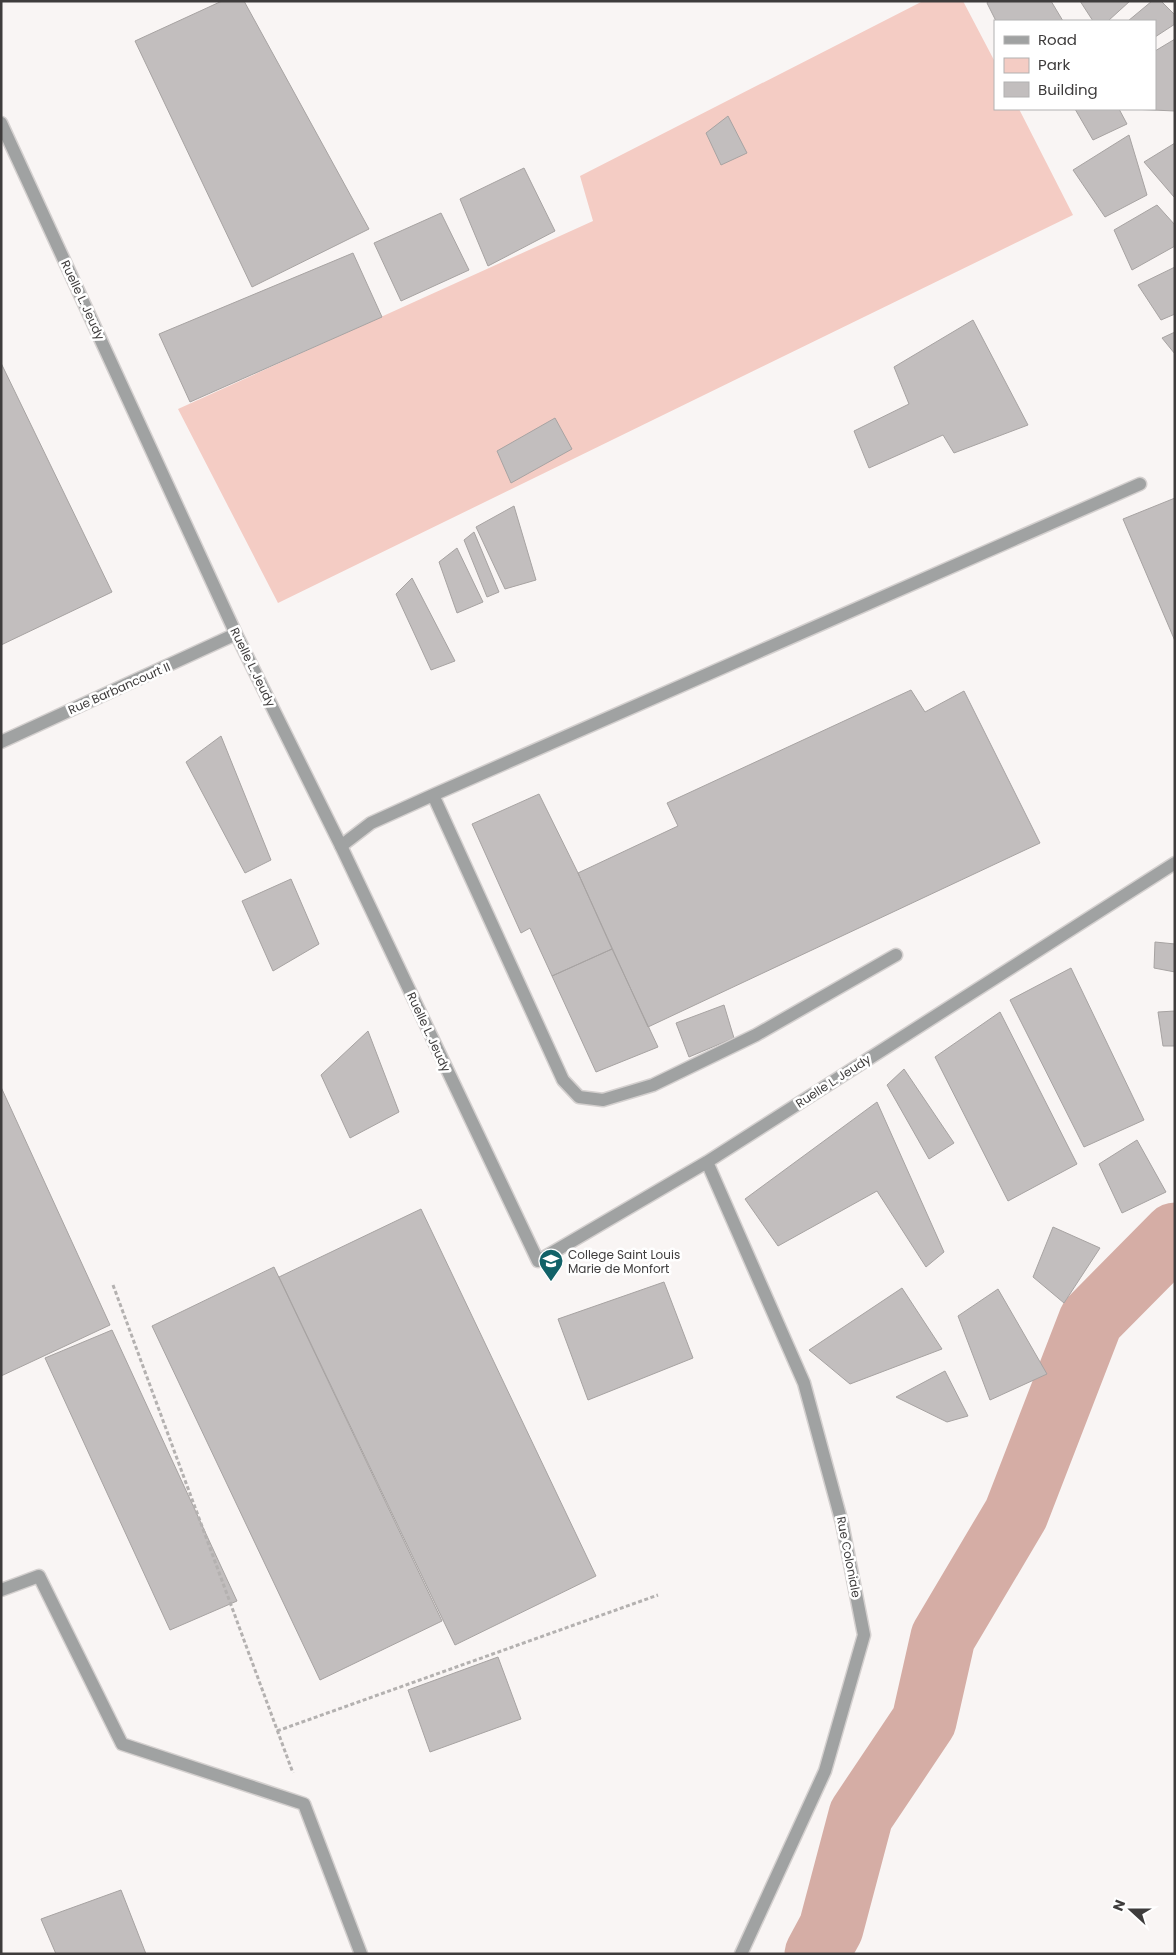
<svg xmlns="http://www.w3.org/2000/svg" width="1176" height="1955" font-family="Poppins,sans-serif">
  <style>
    .green { fill: #f4ccc4 }
    .lines { fill: none; stroke-linecap: round; stroke-linejoin: round }
    .river { stroke: #d5ada5; stroke-width: 65 }
    .building { fill: #c2bebe; stroke: #a7a3a2 }
    .service-casing { stroke: #d4d0cf; stroke-width: 15 }
    .minor-casing { stroke: #d4d0cf; stroke-width: 15 }
    .path { stroke: #b4b1b0; stroke-width: 3; stroke-dasharray: 4 2.5; stroke-linecap: butt }
    .service { stroke: #a0a2a2; stroke-width: 12 }
    .minor { stroke: #a0a2a2; stroke-width: 12 }
    .labels { text-anchor: middle; dominant-baseline: central; stroke-width: 5; stroke-linejoin: round; paint-order: stroke }
    .street-label { font-size: 12px; fill: #3e3c3c; stroke: #fff }
    .poi-label { font-size: 12px; fill: #3e3c3c; stroke: #fff; text-anchor: start }
  </style>
  <rect width="100%" height="100%" fill="#f9f5f4"/>
  <!-- green -->
  <path class="green" d="M923,1H963L995,62V109H1019L1073,215L278,603L178,409L593,221L580,176Z"/>
  <g class="lines">
    <!-- river -->
    <path class="river" d="M817,1954L831,1928L861,1815L924,1721L943,1637L1016,1514L1091,1320L1175,1235"/>
  </g>
  <!-- building -->
  <path class="building" d="M222,1H244L369,229L252,287L135,41Z
    M988,1H1051L1063,21H996L987,3Z
    M1080,1H1130L1108,21H1093Z
    M1152,1H1161L1175,15V24L1155,37V21H1128Z
    M1175,39V111L1131,109H1155V51Z
    M1075,109H1119L1127,124L1093,140Z
    M728,116L747,153L721,165L706,133Z
    M1129,135L1147,195L1105,217L1073,170Z
    M1175,143V197H1174L1144,162Z
    M524,168L555,231L488,266L460,199Z
    M1157,205L1175,225V246L1132,270L1114,230Z
    M441,213L469,270L401,301L374,243Z
    M353,253L382,317L190,402L159,334Z
    M1175,267V314L1161,320L1138,285Z
    M973,320L1028,425L954,453L943,435L869,468L854,431L909,404L894,367Z
    M1175,332V354L1162,338Z
    M1,363L112,592L1,645Z
    M555,418L572,449L511,483L497,451Z
    M1175,498V641L1123,519Z
    M514,506L536,580L505,589L476,527Z
    M474,532L499,592L487,597L464,540Z
    M457,548L483,602L457,613L439,562Z
    M412,578L455,661L431,670L396,594Z
    M911,690L925,712L964,691L1040,843L648,1027L578,873L678,826L667,803Z
    M221,736L271,860L245,873L186,762Z
    M539,794L578,873L612,949L552,976L530,928L521,933L472,824Z
    M291,879L319,944L273,971L242,901Z
    M1155,942L1175,944V972L1154,968Z
    M612,949L658,1047L596,1072L552,976Z
    M1071,968L1144,1120L1084,1147L1010,1000Z
    M724,1005L734,1038L689,1057L676,1023Z
    M1175,1011V1046H1163L1158,1012Z
    M1000,1012L1077,1164L1008,1201L935,1057Z
    M368,1031L399,1112L350,1138L321,1075Z
    M904,1069L954,1143L929,1159L887,1085Z
    M1,1087L110,1325L1,1376Z
    M877,1102L944,1252L926,1267L877,1191L778,1246L745,1199Z
    M1137,1140L1166,1192L1122,1213L1099,1164Z
    M421,1209L596,1576L455,1645L279,1277Z
    M1053,1227L1100,1248L1064,1303L1033,1277Z
    M274,1267L442,1621L320,1680L152,1326Z
    M664,1282L693,1358L588,1400L558,1319Z
    M902,1288L942,1349L850,1384L809,1350Z
    M998,1289L1047,1374L990,1400L958,1316Z
    M112,1330L237,1601L170,1630L45,1358Z
    M945,1371L968,1416L947,1422L896,1397Z
    M498,1657L521,1719L430,1752L408,1690Z
    M121,1890L146,1954H56L41,1919Z"/>
  <g class="lines">
    <defs>
      <path id="service" d="M433,795L563,1080L579,1097L603,1100L653,1085L756,1035L896,955
        M341,846L371,823L433,795L1140,484
        M1,1590L39,1576L122,1744L304,1804L361,1954"/>
      <path id="minor" d="M1,123L236,634L341,846L538,1261L707,1162L1175,863
        M1,742L236,634
        M707,1162L804,1383L842,1523L864,1635L825,1771L741,1954"/>
    </defs>
    <!-- service casing -->
    <use href="#service" class="service-casing"/>
    <!-- minor casing -->
    <use href="#minor" class="minor-casing"/>
    <!-- path -->
    <path class="path" d="M113,1285L293,1773
      M277,1731L658,1595"/>
    <!-- service -->
    <use href="#service" class="service"/>
    <!-- minor -->
    <use href="#minor" class="minor"/>
  </g>
  <!-- icons -->
  <defs>
    <symbol id="school-pin" viewBox="-11 -11 22 30"><path d="M0 17L-7.5 6A9.5 9.5 0 1 1 7.5 6Z" fill="#126268" stroke="#fff"/><path d="M0-5L7-2L0 1L-7-2ZM-4 1L0 2.5L4 1V4Q0 6-4 4Z" fill="#fff"/></symbol>
  </defs>
  <g fill-rule="evenodd">
    <use href="#school-pin" x="537" y="1247" width="28" height="38"/>
  </g>
  <g class="labels">
    <!-- street labels -->
    <g class="street-label">
      <text transform="translate(83 300) rotate(65)">Ruelle L. Jeudy</text>
      <text transform="translate(253 667) rotate(64)">Ruelle L. Jeudy</text>
      <text transform="translate(119 688) rotate(-24)">Rue Barbancourt II</text>
      <text transform="translate(429 1032) rotate(65)">Ruelle L. Jeudy</text>
      <text transform="translate(833 1081) rotate(-33)">Ruelle L. Jeudy</text>
      <text transform="translate(849 1557) rotate(79)">Rue Coloniale</text>
    </g>
    <!-- poi labels -->
    <g class="poi-label">
      <text x="568" y="1254">College Saint Louis<tspan x="568" dy="14">Marie de Monfort</tspan></text>
    </g>
  </g>
  <!-- border -->
  <rect width="1176" height="1955" fill="none" stroke="#3e3c3c" stroke-width="5"/>
  <!-- legend -->
  <rect x="994" y="20" width="162" height="90" fill="#ffffff" stroke="#b2b1b1"/>
  <rect x="1004" y="36" width="25" height="8" fill="#a0a2a2" stroke="#b2b1b1"/>
  <text x="1038" y="45" font-size="15" fill="#3e3c3c">Road</text>
  <rect x="1004" y="58" width="25" height="15" fill="#f4ccc4" stroke="#b2b1b1"/>
  <text x="1038" y="70" font-size="15" fill="#3e3c3c">Park</text>
  <rect x="1004" y="82" width="25" height="15" fill="#c2bebe" stroke="#b2b1b1"/>
  <text x="1038" y="95" font-size="15" fill="#3e3c3c">Building</text>
  <!-- north arrow -->
  <g transform="translate(1131 1910) rotate(291)" stroke="#ffffff" stroke-width="4" paint-order="stroke">
  <path d="M0-4L9 19L0 12L-9 19Z" fill="#3e3c3c"/>
  <text y="-8" font-size="14" font-weight="bold" text-anchor="middle" fill="#3e3c3c">N</text>
  </g>
</svg>
